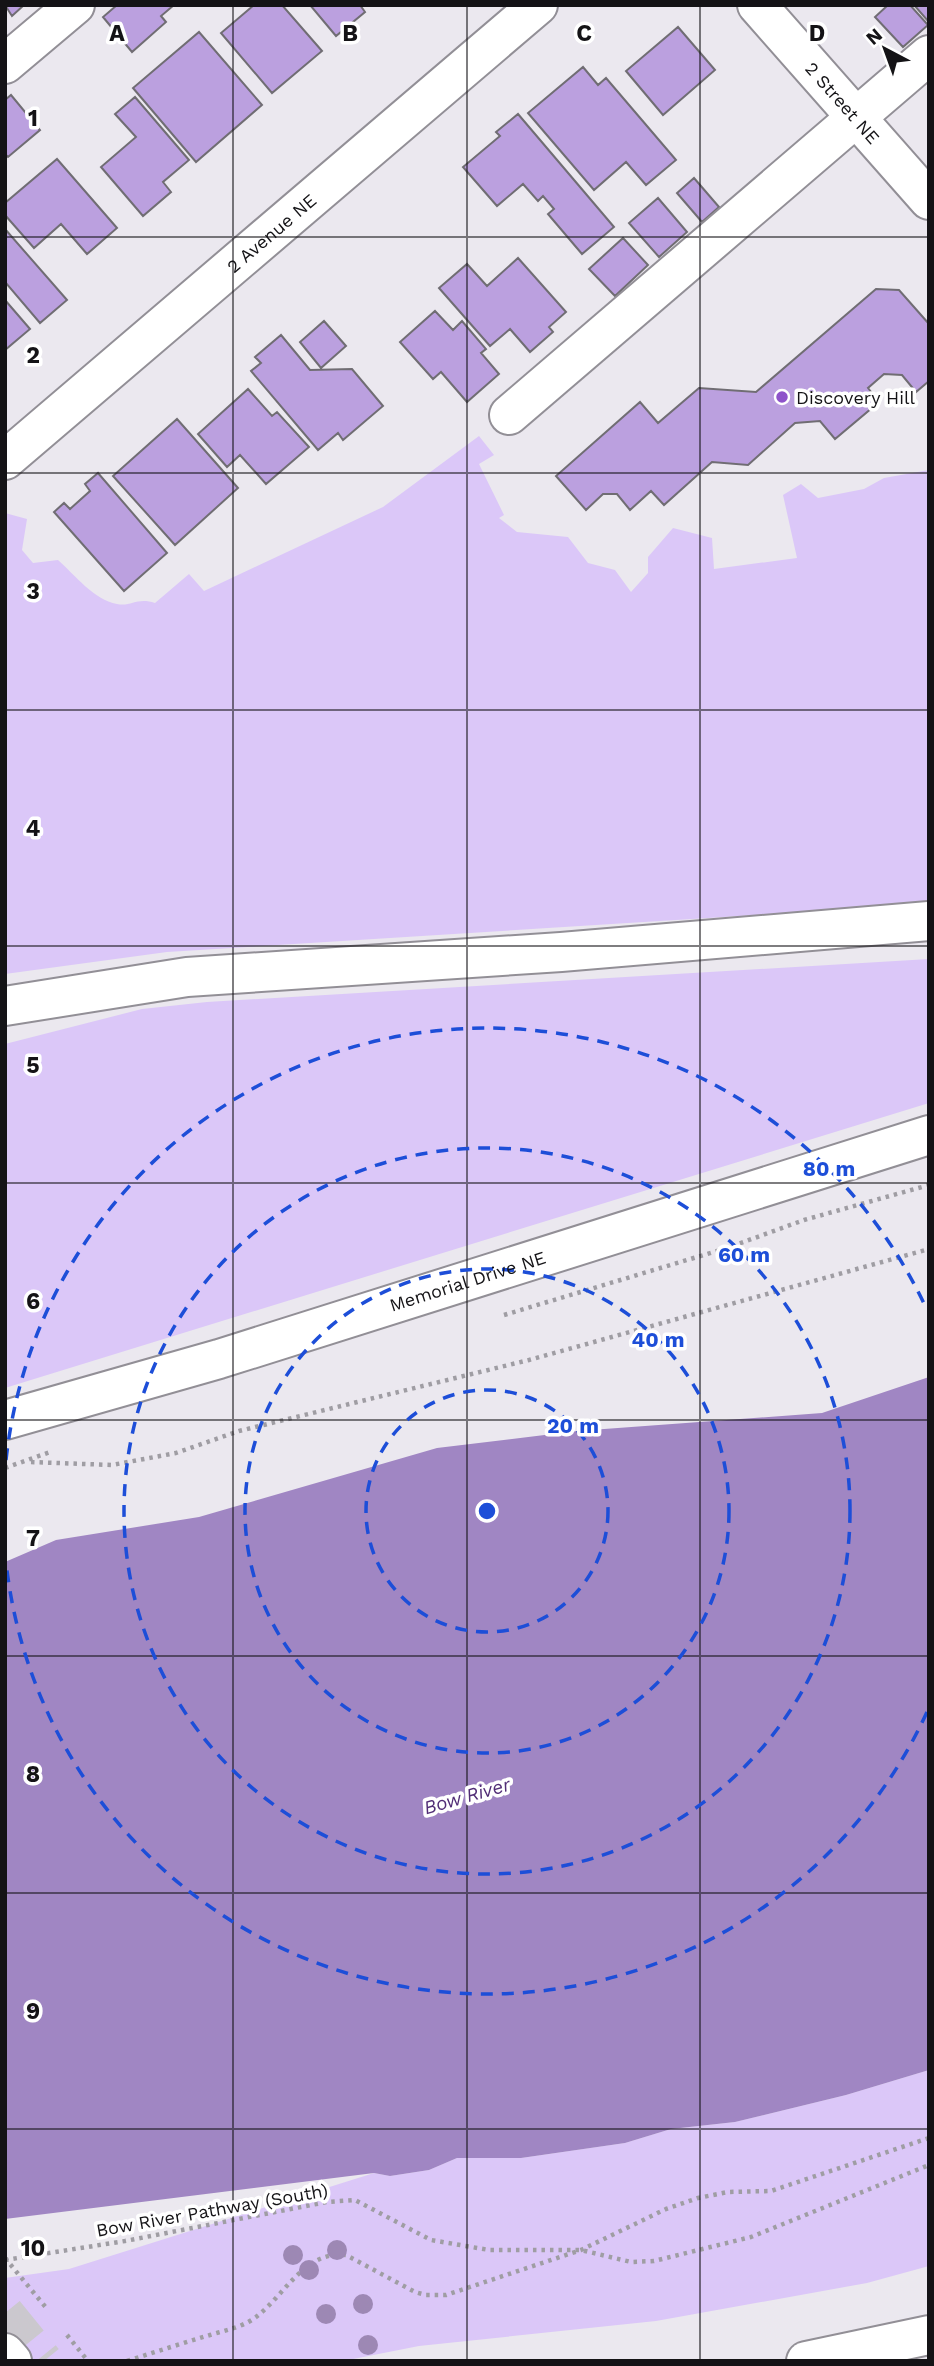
<svg xmlns="http://www.w3.org/2000/svg" width="934" height="2366" font-family="'Work Sans',sans-serif">
  <style>
    .green { fill: #dbc7f8 }
    .water { fill: #a086c3 }
    .building { fill: #bba0df; stroke: #706d73; stroke-width: 2 }
    .lines { fill: none; stroke-linecap: round; stroke-linejoin: round }
    .minor-tunnel { stroke: #cbc8ce; stroke-width: 38; stroke-dasharray: 38 19; stroke-linecap: butt }
    .minor-casing { stroke: #928f96; stroke-width: 42 }
    .major-casing { stroke: #928f96; stroke-width: 42 }
    .path { stroke: #9f9da3; stroke-width: 4.5; stroke-dasharray: 3.5 5; stroke-linecap: butt }
    .minor { stroke: #fff; stroke-width: 38 }
    .major { stroke: #fff; stroke-width: 38 }
    .path-bridge { stroke: #9f9da3; stroke-width: 4.5; stroke-dasharray: 3.5 5; stroke-linecap: butt }
    .tree { fill: #9d88b4 }
    .grid { fill: none; stroke: #141316; stroke-width: 2; stroke-opacity: 0.55 }
    .ring { fill: none; stroke: #1d4ed8; stroke-width: 3.5; stroke-dasharray: 12 9 }
    .poi-dot { fill: #8e53ca; stroke: #fff; stroke-width: 2.5 }
    .labels { text-anchor: middle; dominant-baseline: central; stroke-width: 7; stroke-linejoin: round; paint-order: stroke }
    .street-label { font-size: 18px; fill: #141316; stroke: #fff }
    .poi-label { font-size: 18px; fill: #141316; stroke: #fff; text-anchor: start }
    .water-label { font-size: 19px; font-style: italic; fill: #512d76; stroke: #fff }
    .grid-label { font-size: 23px; text-anchor: middle; font-weight: bold; fill: #141316; stroke: #fff; stroke-width: 7; stroke-linejoin: round; paint-order: stroke }
    .centre { fill: #1d4ed8; stroke: #fff; stroke-width: 3.5 }
    .ring-label { font-size: 21px; text-anchor: middle; font-weight: bold; fill: #1d4ed8; stroke: #fff; stroke-width: 7; stroke-linejoin: round; paint-order: stroke }
  </style>
  <rect width="100%" height="100%" fill="#ebe8ef"/>
  <!-- green -->
  <path class="green" d="M479,436L494,455L479,464L504,515L499,518L517,532L568,537L588,563L615,570L631,592L648,573V557L673,528L712,538L714,569L797,558L783,495L801,484L818,498L864,489L884,478L929,470V904L167,952L5,974V513L27,519L22,550L33,563L58,560C75,575 94,600 117,604C131,607 137,597 155,603L189,574L204,591L383,507Z
    M929,959V1103L5,1388V1044L142,1009L207,1002Z
    M929,2070V2266L867,2283L656,2321L419,2346L343,2361H5V2278L69,2269L374,2173L390,2176L429,2170L457,2158H521L625,2143L671,2129L735,2122L846,2095Z"/>
  <!-- water -->
  <path class="water" d="M929,1377V2070L846,2095L735,2122L671,2129L625,2143L521,2158H457L429,2170L390,2176L374,2173L5,2219V1562L56,1540L199,1517L437,1448L577,1431L822,1413Z"/>
  <!-- building -->
  <path class="building" d="M5,5H24L12,16Z
    M117,5H174L161,16L166,22L132,52L103,17Z
    M254,5H282L322,51L272,93L221,33Z
    M310,5H360L365,12L336,36Z
    M888,5H910L928,25L903,47L875,17Z
    M914,5H929V21H928Z
    M678,27L715,70L663,115L626,71Z
    M199,32L262,105L196,162L133,88Z
    M583,67L598,85L606,78L676,160L646,185L626,162L594,190L528,113Z
    M11,95L40,130L8,157L5,154V100Z
    M135,97L189,160L163,182L171,192L143,216L101,167L136,137L115,114Z
    M518,114L614,227L582,254L548,214L554,209L543,196L538,201L523,184L497,206L463,167L500,136L496,132Z
    M57,159L117,228L87,254L61,224L34,248L5,215V203Z
    M694,178L719,207L702,222L677,193Z
    M658,198L687,232L659,257L629,223Z
    M5,229L67,300L40,323L5,282Z
    M623,238L648,265L615,296L589,269Z
    M518,258L566,312L549,327L553,332L530,352L510,329L490,346L439,288L467,264L487,286Z
    M876,289L899,290L929,324V381L916,392L902,375L884,374L868,388L879,402L835,439L820,421L795,423L748,465L712,462L664,505L651,491L630,510L617,494H603L586,510L556,476L640,402L658,423L699,388L756,392Z
    M5,300L30,329L5,350Z
    M435,311L453,330L462,321L486,349L481,353L499,374L467,402L441,372L433,379L400,342Z
    M324,321L346,346L321,368L300,342Z
    M281,335L310,370L352,369L383,406L343,440L338,433L318,450L251,371L261,363L255,357Z
    M248,389L272,416L277,412L309,447L266,484L240,455L227,467L198,434Z
    M177,419L238,488L175,545L113,476Z
    M98,473L167,553L124,591L54,512L64,503L70,509L90,491L85,484Z"/>
  <g class="lines">
    <!-- minor-tunnel -->
    <path class="minor-tunnel" d="M5,2313L44,2361"/>
    <defs>
      <g id="minor">
        <path id="s1" d="M757,5L929,200"/>
        <path d="M5,64L75,5"/>
        <path d="M509,415L929,55"/>
        <path id="s2" d="M5,460L538,5"/>
        <path d="M806,2361L929,2335"/>
      </g>
      <g id="major">
        <path d="M5,1006L187,977L561,952L929,921"/>
        <path id="s3" d="M5,1420L219,1359L929,1135"/>
        <path d="M5,2353L12,2361"/>
      </g>
    </defs>
    <!-- minor casing -->
    <use href="#minor" class="minor-casing"/>
    <!-- major casing -->
    <use href="#major" class="major-casing"/>
    <!-- path -->
    <path class="path" d="M504,1315L727,1248L804,1220L929,1185
      M31,1462L112,1465L176,1453L239,1431L529,1360L929,1249
      M5,1468L50,1452
      M5,2260L125,2241L327,2202L355,2200L431,2240L489,2250H581L631,2262L654,2261L751,2237L929,2165
      M67,2335L88,2361
      M127,2361C155,2352 183,2343 210,2335C226,2330 243,2327 256,2317C285,2295 305,2250 346,2255L415,2292L426,2295H446L581,2250L666,2209L698,2198L728,2192L771,2191L929,2138"/>
    <!-- minor -->
    <use href="#minor" class="minor"/>
    <!-- major -->
    <use href="#major" class="major"/>
    <!-- path-bridge -->
    <path class="path-bridge" d="M5,2258L48,2310"/>
  </g>
  <!-- trees -->
  <g class="tree">
    <circle cx="337" cy="2250" r="10"/>
    <circle cx="293" cy="2255" r="10"/>
    <circle cx="309" cy="2270" r="10"/>
    <circle cx="363" cy="2304" r="10"/>
    <circle cx="326" cy="2314" r="10"/>
    <circle cx="368" cy="2345" r="10"/>
  </g>
  <!-- grid -->
  <path class="grid" d="M233,5V2361M467,5V2361M700,5V2361M5,237H929M5,473H929M5,710H929M5,946H929M5,1183H929M5,1420H929M5,1656H929M5,1893H929M5,2129H929"/>
  <!-- distance rings -->
  <g class="ring">
    <circle cx="487" cy="1511" r="121"/>
    <circle cx="487" cy="1511" r="242"/>
    <circle cx="487" cy="1511" r="363"/>
    <path d="M927 1712A484 484 0 0 1 6 1562M6 1460A484 484 0 0 1 927 1310"/>
  </g>
  <!-- markers -->
  <circle class="poi-dot" cx="782" cy="397" r="7"/>
  <g class="labels">
    <!-- street labels -->
    <g class="street-label">
      <text stroke="none"><textPath href="#s1" startOffset="130">2 Street NE</textPath></text>
      <text stroke="none"><textPath href="#s2" startOffset="350">2 Avenue NE</textPath></text>
      <text stroke="none"><textPath href="#s3" startOffset="483">Memorial Drive NE</textPath></text>
      <text transform="translate(212 2210) rotate(-10)">Bow River Pathway (South)</text>
    </g>
    <!-- poi labels -->
    <g class="poi-label">
      <text x="796" y="397">Discovery Hill</text>
    </g>
    <!-- water labels -->
    <g class="water-label">
      <text transform="translate(467 1796) rotate(-16)">Bow River</text>
    </g>
  </g>
  <g class="grid-label">
    <text x="117" y="41">A</text>
    <text x="350" y="41">B</text>
    <text x="584" y="41">C</text>
    <text x="817" y="41">D</text>
    <text x="33" y="126">1</text>
    <text x="33" y="363">2</text>
    <text x="33" y="599">3</text>
    <text x="33" y="836">4</text>
    <text x="33" y="1073">5</text>
    <text x="33" y="1309">6</text>
    <text x="33" y="1546">7</text>
    <text x="33" y="1782">8</text>
    <text x="33" y="2019">9</text>
    <text x="33" y="2256">10</text>
  </g>
  <circle cx="487" cy="1511" r="10" class="centre"/>
  <g class="ring-label">
    <text x="829" y="1176">80 m</text>
    <text x="744" y="1262">60 m</text>
    <text x="658" y="1347">40 m</text>
    <text x="573" y="1433">20 m</text>
  </g>
  <!-- border -->
  <rect width="934" height="2366" fill="none" stroke="#141316" stroke-width="14"/>
  <!-- north arrow -->
  <g transform="translate(885 49) rotate(319)" stroke="#ffffff" stroke-width="5" paint-order="stroke">
  <path d="M0-5L12 26L0 18L-12 26Z" fill="#141316"/>
  <text y="-10" font-size="19" font-weight="bold" text-anchor="middle" fill="#141316">N</text>
  </g>
</svg>
